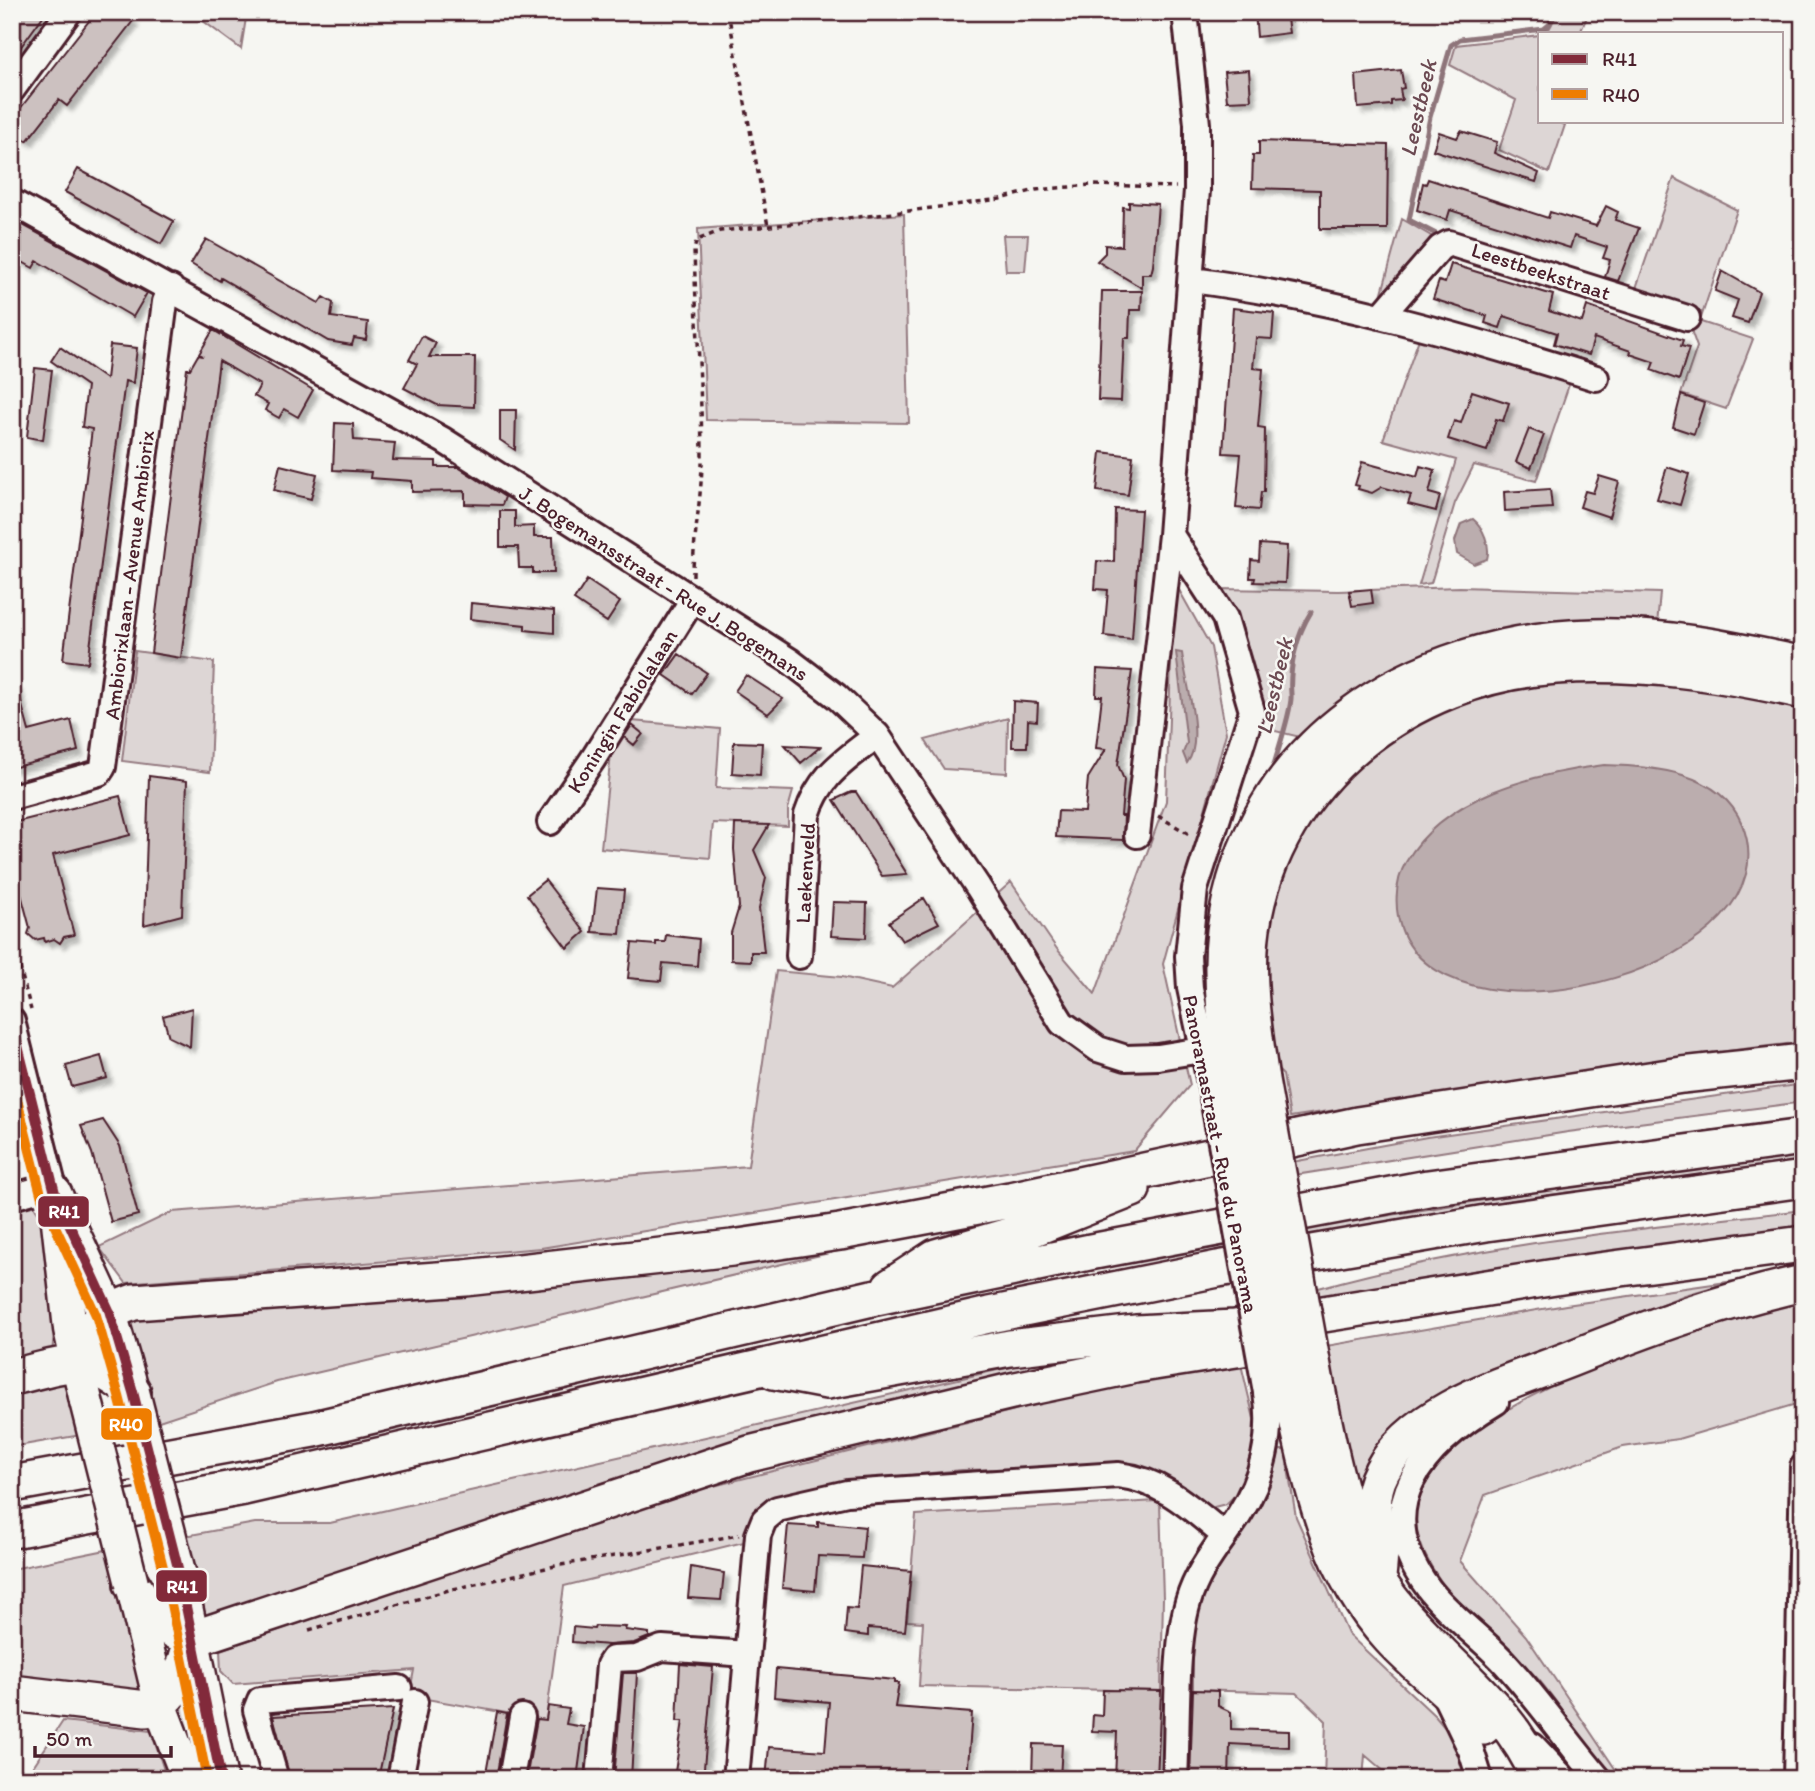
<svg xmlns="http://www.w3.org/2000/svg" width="1815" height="1791" font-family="Itim,sans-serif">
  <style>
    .green { fill: #ddd6d5; stroke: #947a80; stroke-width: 2 }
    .water { fill: #bbadae; stroke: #8e747a; stroke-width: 2 }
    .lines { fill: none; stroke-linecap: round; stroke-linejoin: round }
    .stream { stroke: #8e747a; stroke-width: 5 }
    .building { fill: #ccc1c0; stroke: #4a1f2b; stroke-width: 2; filter: url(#shadow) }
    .minor-casing { stroke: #4a1f2b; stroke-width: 30 }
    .major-casing { stroke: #4a1f2b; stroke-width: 37 }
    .highway-casing { stroke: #4a1f2b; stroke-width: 40 }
    .path { stroke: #4a1f2b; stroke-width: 3.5; stroke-dasharray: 5 5; stroke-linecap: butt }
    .minor { stroke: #f6f6f2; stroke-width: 24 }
    .major { stroke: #f6f6f2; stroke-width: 32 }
    .highway { stroke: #f6f6f2; stroke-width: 35 }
    .minor-bridge-casing { stroke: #4a1f2b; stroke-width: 30; stroke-linecap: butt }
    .major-bridge-casing { stroke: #4a1f2b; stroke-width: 37; stroke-linecap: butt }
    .highway-bridge-casing { stroke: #4a1f2b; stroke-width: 40; stroke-linecap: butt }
    .minor-bridge { stroke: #f6f6f2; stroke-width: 24 }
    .major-bridge { stroke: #f6f6f2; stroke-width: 32 }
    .highway-bridge { stroke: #f6f6f2; stroke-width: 35 }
    .bus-1-casing { stroke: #f6f6f2; stroke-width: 16 }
    .bus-2-casing { stroke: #f6f6f2; stroke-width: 16 }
    .bus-1 { stroke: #822a3a; stroke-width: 10 }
    .bus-2 { stroke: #ef7d00; stroke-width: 10 }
    .labels { text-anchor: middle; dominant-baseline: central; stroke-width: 5; stroke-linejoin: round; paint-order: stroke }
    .street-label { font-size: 21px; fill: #4a1f2b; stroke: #f6f6f2 }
    .water-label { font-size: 23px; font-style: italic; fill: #6c4a52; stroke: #f6f6f2 }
    .line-badge { stroke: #f6f6f2; stroke-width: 2.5 }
    .badge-label { font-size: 19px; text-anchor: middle; font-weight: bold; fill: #fff }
  </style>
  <defs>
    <filter id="shadow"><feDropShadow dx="5" dy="5" stdDeviation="2" flood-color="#0004"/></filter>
  </defs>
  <rect width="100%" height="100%" fill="#f6f6f2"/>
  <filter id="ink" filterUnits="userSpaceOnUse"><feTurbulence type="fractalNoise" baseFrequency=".0143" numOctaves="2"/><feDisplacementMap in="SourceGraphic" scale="14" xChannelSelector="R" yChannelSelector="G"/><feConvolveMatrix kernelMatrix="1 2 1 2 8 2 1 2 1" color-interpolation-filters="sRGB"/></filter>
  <g filter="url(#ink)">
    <!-- green -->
    <path class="green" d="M191,12H247L241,49Z
      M1558,12H1589L1580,33H1547Z
      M1540,35V121H1557L1565,125L1549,173L1499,150L1516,100L1450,65L1456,45Z
      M1674,178L1737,210L1701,318V312L1635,291Z
      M904,214L909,423L706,420L698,229Z
      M1402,219L1431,236L1427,247L1380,300Z
      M1003,235H1028L1025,271H1006Z
      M1698,321L1753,339L1726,409L1681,394L1697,347L1692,333Z
      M1420,336L1571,379L1536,481L1474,465L1455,503L1431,583L1419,585L1456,460L1383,440Z
      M1174,581L1211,647L1226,733L1163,964L1190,1085L1134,1151L541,1248L126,1283L99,1247L172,1212L748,1166L776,971L842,977L892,988L1011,882L1057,949L1095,994L1166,801Z
      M1460,587L1660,593L1657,625L1420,660L1370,681L1304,738L1275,731L1261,707L1242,628L1218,589L1338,591Z
      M135,651L214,662L210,772L122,761Z
      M1540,680L1708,684L1803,706V1042L1693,1055L1290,1117L1283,1075L1276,1068L1265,988L1268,908L1299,827L1366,751L1427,715Z
      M1008,718L1007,773L944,769L925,740Z
      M621,720L720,729L716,788L793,791L788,809V826L713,823L710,858L601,848L613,735Z
      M1803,1084V1102L1568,1132L1295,1175L1292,1162L1427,1137Z
      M1803,1155V1161L1505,1201L1306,1236L1304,1229L1577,1185Z
      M30,1201C56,1226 57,1318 52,1352L12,1365V1205Z
      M1803,1210V1232L1318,1302L1315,1289C1473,1244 1641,1229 1803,1210Z
      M885,1240L277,1382L156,1422L125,1316Z
      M1734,1281L1685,1295L1560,1344L1369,1483L1353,1491L1326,1346L1566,1305Z
      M1803,1298V1402L1678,1439L1623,1447L1485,1495L1460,1561L1526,1636L1622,1779H1616C1586,1750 1565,1710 1538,1679C1497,1634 1438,1599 1419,1539C1380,1412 1716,1324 1803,1298Z
      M1145,1345L203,1621L185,1536L255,1523H330L1028,1363Z
      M1240,1360L1255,1423L1251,1459L1242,1489L1226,1504L1210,1508L1099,1467L962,1470L839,1482L773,1499L748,1525L744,1542L564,1586L546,1720L409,1696L414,1670L233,1684L221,1671L220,1650L666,1498L1078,1394Z
      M66,1379L81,1435L12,1447V1389Z
      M1280,1450H1285L1296,1517L1348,1634L1435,1716L1456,1741L1469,1779H1393L1365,1755L1363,1779H1324L1326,1721L1297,1693L1193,1690V1643L1197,1612L1219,1563L1266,1488Z
      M1157,1501L1160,1503L1163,1598L1161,1691L919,1686L923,1622L907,1621L916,1515Z
      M106,1550L146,1696L12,1681V1569Z
      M189,1684L215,1779H200L173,1704Z
      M63,1721L151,1731L167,1779H12V1769L32,1768Z"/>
    <!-- water -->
    <path class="water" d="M1473,519C1483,527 1491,546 1487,559L1474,564L1457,554L1455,541L1461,524Z
      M1176,652L1182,653C1185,679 1205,742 1187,763L1183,753L1187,743Z
      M1604,765C1652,766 1720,771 1742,824C1799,963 1459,1059 1403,933C1394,913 1394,882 1406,862C1445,795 1533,774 1604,765Z"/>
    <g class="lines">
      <!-- stream -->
      <path class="stream" d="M1436,234L1409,220L1430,117L1451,45L1460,39L1544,29L1550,24L1551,12
        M1273,768C1277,753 1293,707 1291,694C1289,668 1296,636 1311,612"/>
    </g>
    <!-- building -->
    <path class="building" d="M16,12H46L12,59V18Z
      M96,12H122L133,21L67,106L59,100L27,141L12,129V119Z
      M1255,12H1286L1289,33L1257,37Z
      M1249,70L1251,100L1227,101L1224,72Z
      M1401,70L1404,88L1400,89L1402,100L1391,101V105L1358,108L1356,75Z
      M1461,131L1497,142L1494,153L1539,173L1536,182L1433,150L1439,132L1457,138Z
      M1259,141L1388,145L1387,229H1320V190L1252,188L1253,155H1259Z
      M78,169L174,221L161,244L65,192Z
      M1428,179L1548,218L1550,212L1596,226L1606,206L1618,212L1615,220L1639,228L1618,281L1605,277L1610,260L1603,258L1607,247L1574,236L1570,248L1450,210L1447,220L1417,210L1423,183L1426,184Z
      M1129,202L1158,204L1153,266L1151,274H1142V288L1097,261L1105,253V245L1122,246L1123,207L1129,208Z
      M12,219L147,293L133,317L37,261L33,268L12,256Z
      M206,239L319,303L323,297L333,303L331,317L368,322L366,340L354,338L352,345L328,341L221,278L220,281L191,264Z
      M1451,264L1553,295L1549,311L1582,322L1587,306L1683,340L1681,346L1689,348L1679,380L1651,370L1654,362L1630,354L1631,351L1594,338L1589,355L1554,344L1557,333L1504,316L1500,328L1485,323L1487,316L1433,299L1439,281L1445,283Z
      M1722,271L1759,292L1748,323L1732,318L1738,300L1715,291Z
      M1102,291H1142L1141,310H1130L1129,338H1124L1121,401L1098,400Z
      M1233,308L1274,313L1272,339L1256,338L1253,368L1263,369L1258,427L1265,428L1264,492H1261L1259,510L1236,508L1241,454L1223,453Z
      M213,330L313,390L298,417L284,409L279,418L265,410L268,404L254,396L260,385L219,361L181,658L151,653L187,369H190L198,355L203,356L199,354Z
      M422,336L436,343L429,357H475L474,407L437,405L404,388L417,364L409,360Z
      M110,345L137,348L133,383L125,381L88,663L63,660L92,429L82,427L87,386L51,361L60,347L106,379Z
      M35,368L52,370L43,440L27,437Z
      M1472,391L1509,403L1503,421L1496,419L1487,451L1448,439L1454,421L1461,423Z
      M1681,395L1704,403L1694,434L1673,427Z
      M500,410H516L515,450L500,440Z
      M335,423L353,424L354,440L395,443L393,460L436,461V467H458L505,497L502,505L465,504V491L412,492V481L370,478L371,472L333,470Z
      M1529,429L1544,435L1531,468L1516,462Z
      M1101,452L1133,456L1128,495L1097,491Z
      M1362,462L1417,477L1420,466L1435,470L1429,493L1440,496L1436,511L1408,504L1411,495L1382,487L1372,493L1358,489L1359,486L1355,485Z
      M280,465L317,474L311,499L274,490Z
      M1667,467L1689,474L1680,505L1657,499Z
      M1599,476L1619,482L1609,517L1580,507L1585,491L1593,493Z
      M1550,489L1552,508L1505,511L1504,492Z
      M1115,509L1141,510L1132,639L1104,636L1108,590L1095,589L1097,561L1114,562Z
      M500,511H515V527L534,526V537H553L554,573H533V568H519L518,547H500Z
      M1260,544L1287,546L1285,583L1254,582L1255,578H1250L1251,560L1259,561Z
      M587,580L620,602L607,622L574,600Z
      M1371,589L1373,603L1352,606L1349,591Z
      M471,603L554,611V633L525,630V625L470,619Z
      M679,654L707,673L692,694L664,675Z
      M1097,669L1132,671L1118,765L1124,780L1121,816H1124L1123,840L1056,837L1058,811L1085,812L1088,778L1106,749L1096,748L1102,696H1096Z
      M746,675L783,699L768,714L735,691Z
      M17,687L29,731L71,720L78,751L12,768V688Z
      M1013,701L1038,703L1037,721L1028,720L1027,747H1012Z
      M632,725L643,734L634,745L624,737Z
      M734,742L762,743L760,775L732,773Z
      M785,745L820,747L801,763Z
      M149,776L187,781L182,915L144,925Z
      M851,792H856L907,874L882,876L834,800Z
      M120,796L130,835L53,855L74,935L64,937L60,943L54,939L45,942L44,938L35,940L28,934L30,928L12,860V823Z
      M735,824L769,825L754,850L766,878L759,908L764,952H751V961L731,960V933L739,907L734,849Z
      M545,880L585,932L567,948L527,895Z
      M597,888L624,890L620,934L592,932Z
      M924,898L939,923L902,941L889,922Z
      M833,902L867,903L866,938L831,936Z
      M666,935L699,939L697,966L663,963L661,981L628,978L632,943L656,945V942H665Z
      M192,1008L190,1047L169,1037L163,1016Z
      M101,1056L107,1078L72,1087L66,1066Z
      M103,1120L120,1146L138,1215L111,1222L92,1153L81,1126Z
      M818,1522L865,1527L862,1558L818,1556L815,1591L782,1588L788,1525L818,1527Z
      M861,1566L911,1571L905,1631L868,1628V1636L845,1633L847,1608L857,1609Z
      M691,1567L724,1573L721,1600L688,1598Z
      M595,1626L626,1627L625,1630L649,1633V1637L634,1643L609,1645L572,1642L573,1627L594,1629Z
      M680,1664L713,1667L703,1779L674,1778L683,1721H677Z
      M776,1669L895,1680V1683H899L895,1707L972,1713L967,1779L888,1773L887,1779H766L769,1747L825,1751L829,1702L774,1697Z
      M623,1673H637L631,1779H614Z
      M1103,1690L1161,1691L1157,1779H1115L1117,1732L1092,1731L1093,1715L1102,1716Z
      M1193,1690L1218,1691V1706L1231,1712V1729L1289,1731V1747L1230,1744L1229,1779H1190Z
      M548,1706L569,1709L566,1724L584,1727L577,1779H526L537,1719L546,1720Z
      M393,1709L378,1779H290L273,1716Z
      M497,1712L507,1714L496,1779H485Z
      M1033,1744L1062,1745L1060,1779H1032Z"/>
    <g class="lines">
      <defs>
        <path id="minor" d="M12,90L69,12
          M12,202L443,440L790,661L836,696L877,735L978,887L1062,1023L1098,1049L1126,1058L1158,1057L1202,1050
          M1192,280C1330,298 1463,336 1596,378
          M1383,314L1440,248L1449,243L1687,318
          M1171,535L1225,618L1252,711L1195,889L1188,956L1190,988L1211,1087
          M12,797L99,773L103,767L165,302L171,288
          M550,822L593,759L693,599
          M1137,835L1171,535L1197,190V124L1185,12
          M799,956L807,815C820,774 845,761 877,735
          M12,1021L55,1193
          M12,1197L54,1185
          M1496,1402C1424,1445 1366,1506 1429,1589C1449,1615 1478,1635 1501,1659C1537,1697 1565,1739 1599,1779
          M1446,1698L1471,1750L1480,1779
          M1533,1746L1564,1779
          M276,1779L256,1710L260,1700L399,1688
          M400,1779L415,1702
          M511,1779L522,1717
          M599,1779L609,1665L613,1659L637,1658L662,1648L747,1654
          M736,1779L758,1535L764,1520L777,1509L847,1493L1118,1475C1162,1480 1191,1508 1224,1535
          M1175,1779C1178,1728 1174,1649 1188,1602C1198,1568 1220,1544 1239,1515C1263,1478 1273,1435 1266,1392
          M1796,1779L1803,1467"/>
        <path id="major" d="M55,1193L109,1310L133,1392
          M58,1222L70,1329L86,1401
          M179,1572L221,1779
          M133,1588L163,1714L188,1779"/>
        <path id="highway" d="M1261,1080C1254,1030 1245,978 1252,928C1274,778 1410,676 1556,666C1639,660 1722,673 1803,691
          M1235,1084C1227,1034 1219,981 1225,931C1249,743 1415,641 1593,637C1663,635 1734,650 1803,665
          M890,1287L936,1257L1029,1230L1132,1189
          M78,1362C91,1328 98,1314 134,1302L465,1278L732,1248L840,1232L1010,1200L1357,1125L1682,1075L1803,1062
          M774,1371L827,1381L1010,1348L1136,1333L1235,1328L1568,1275L1803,1244
          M12,1377C69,1364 85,1351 133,1392
          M1316,1383C1332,1460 1345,1544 1397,1607C1447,1667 1508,1705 1540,1779
          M1290,1388C1310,1477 1326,1569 1390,1638C1419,1670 1455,1694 1483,1727
          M12,1484L314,1429L872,1298L1090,1252L1428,1188L1803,1137
          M12,1530L244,1487L989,1315L1218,1269L1486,1223L1803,1179
          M1378,1580C1378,1570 1381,1558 1379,1548C1374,1521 1368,1497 1382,1471C1414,1409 1509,1383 1570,1359C1647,1328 1722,1301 1803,1283
          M132,1584C153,1617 155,1623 192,1639L749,1454L1016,1390L1135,1365L1255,1346L1289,1329
          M12,1693L146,1709C177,1698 185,1668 192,1639"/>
      </defs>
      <!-- minor casing -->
      <use href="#minor" class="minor-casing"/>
      <!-- major casing -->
      <use href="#major" class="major-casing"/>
      <!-- highway casing -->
      <use href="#highway" class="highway-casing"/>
      <!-- path -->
      <path class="path" d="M728,12L768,226
        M693,576C693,538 701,502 702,464C702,392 696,320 694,249L697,240L720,231L878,215L1000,199L1036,190L1091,185L1176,187
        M1158,816L1191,835
        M12,938L31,1010
        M309,1630L449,1590L555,1566L739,1535"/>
      <!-- minor -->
      <use href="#minor" class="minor"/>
      <!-- major -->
      <use href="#major" class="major"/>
      <!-- highway -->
      <use href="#highway" class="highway"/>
      <defs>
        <path id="minor-bridge" d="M1211,1087L1266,1392"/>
        <path id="major-bridge" d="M133,1392L179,1572
          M86,1401L132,1584"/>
        <path id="highway-bridge" d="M1261,1080L1316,1383
          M1235,1084L1290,1388"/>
      </defs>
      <!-- minor-bridge casing -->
      <use href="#minor-bridge" class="minor-bridge-casing"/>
      <!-- major-bridge casing -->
      <use href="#major-bridge" class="major-bridge-casing"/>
      <!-- highway-bridge casing -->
      <use href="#highway-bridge" class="highway-bridge-casing"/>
      <!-- minor-bridge -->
      <use href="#minor-bridge" class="minor-bridge"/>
      <!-- major-bridge -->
      <use href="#major-bridge" class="major-bridge"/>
      <!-- highway-bridge -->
      <use href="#highway-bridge" class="highway-bridge"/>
      <defs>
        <path id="bus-1" d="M12,1022L55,1193L109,1310L133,1392L179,1572L221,1779"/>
        <path id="bus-2" d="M12,1080L42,1198L96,1315L119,1396L165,1575L207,1779"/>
      </defs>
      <!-- bus-1 casing -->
      <use href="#bus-1" class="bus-1-casing"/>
      <!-- bus-2 casing -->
      <use href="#bus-2" class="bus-2-casing"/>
      <!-- bus-1 -->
      <use href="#bus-1" class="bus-1"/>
      <!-- bus-2 -->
      <use href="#bus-2" class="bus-2"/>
    </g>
  </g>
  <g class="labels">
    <!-- street labels -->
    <g class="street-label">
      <text transform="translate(1541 271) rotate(18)">Leestbeekstraat</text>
      <text transform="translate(129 575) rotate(-83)">Ambiorixlaan - Avenue Ambiorix</text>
      <text transform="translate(664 583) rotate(33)">J. Bogemansstraat - Rue J. Bogemans</text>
      <text transform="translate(622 711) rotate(-58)">Koningin Fabiolalaan</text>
      <text transform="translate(805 873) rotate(-87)">Laekenveld</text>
      <text transform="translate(1221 1154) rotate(79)">Panoramastraat - Rue du Panorama</text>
    </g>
    <!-- water labels -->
    <g class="water-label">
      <text transform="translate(1418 108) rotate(-77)">Leestbeek</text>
      <text transform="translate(1274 686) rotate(-77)">Leestbeek</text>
    </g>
  </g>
  <g class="line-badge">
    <rect x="37" y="1195" width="53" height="33" rx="7" fill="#822a3a"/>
    <rect x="100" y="1407" width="53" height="34" rx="7" fill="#ef7d00"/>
    <rect x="155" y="1569" width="53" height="34" rx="7" fill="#822a3a"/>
  </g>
  <g class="badge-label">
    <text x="64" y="1218">R41</text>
    <text x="126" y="1431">R40</text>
    <text x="182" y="1593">R41</text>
  </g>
  <!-- margin -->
  <rect width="1815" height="1791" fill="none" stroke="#f6f6f2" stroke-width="42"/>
  <rect x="21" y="21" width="1773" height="1749" fill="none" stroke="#4a1f2b" stroke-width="2.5" filter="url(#ink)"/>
  <!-- legend -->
  <rect x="1538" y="32" width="245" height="91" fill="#f6f6f2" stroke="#b1a0a2" stroke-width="2"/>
  <rect x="1552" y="54" width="35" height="10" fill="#822a3a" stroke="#b1a0a2" stroke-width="2"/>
  <text x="1602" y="66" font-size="21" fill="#4a1f2b">R41</text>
  <rect x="1552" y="89" width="35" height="10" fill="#ef7d00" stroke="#b1a0a2" stroke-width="2"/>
  <text x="1602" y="102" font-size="21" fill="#4a1f2b">R40</text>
  <!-- scale -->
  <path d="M35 1746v10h136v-10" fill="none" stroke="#4a1f2b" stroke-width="3.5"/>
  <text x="46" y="1746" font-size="21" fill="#4a1f2b" stroke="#f6f6f2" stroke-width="5" paint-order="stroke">50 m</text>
</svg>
